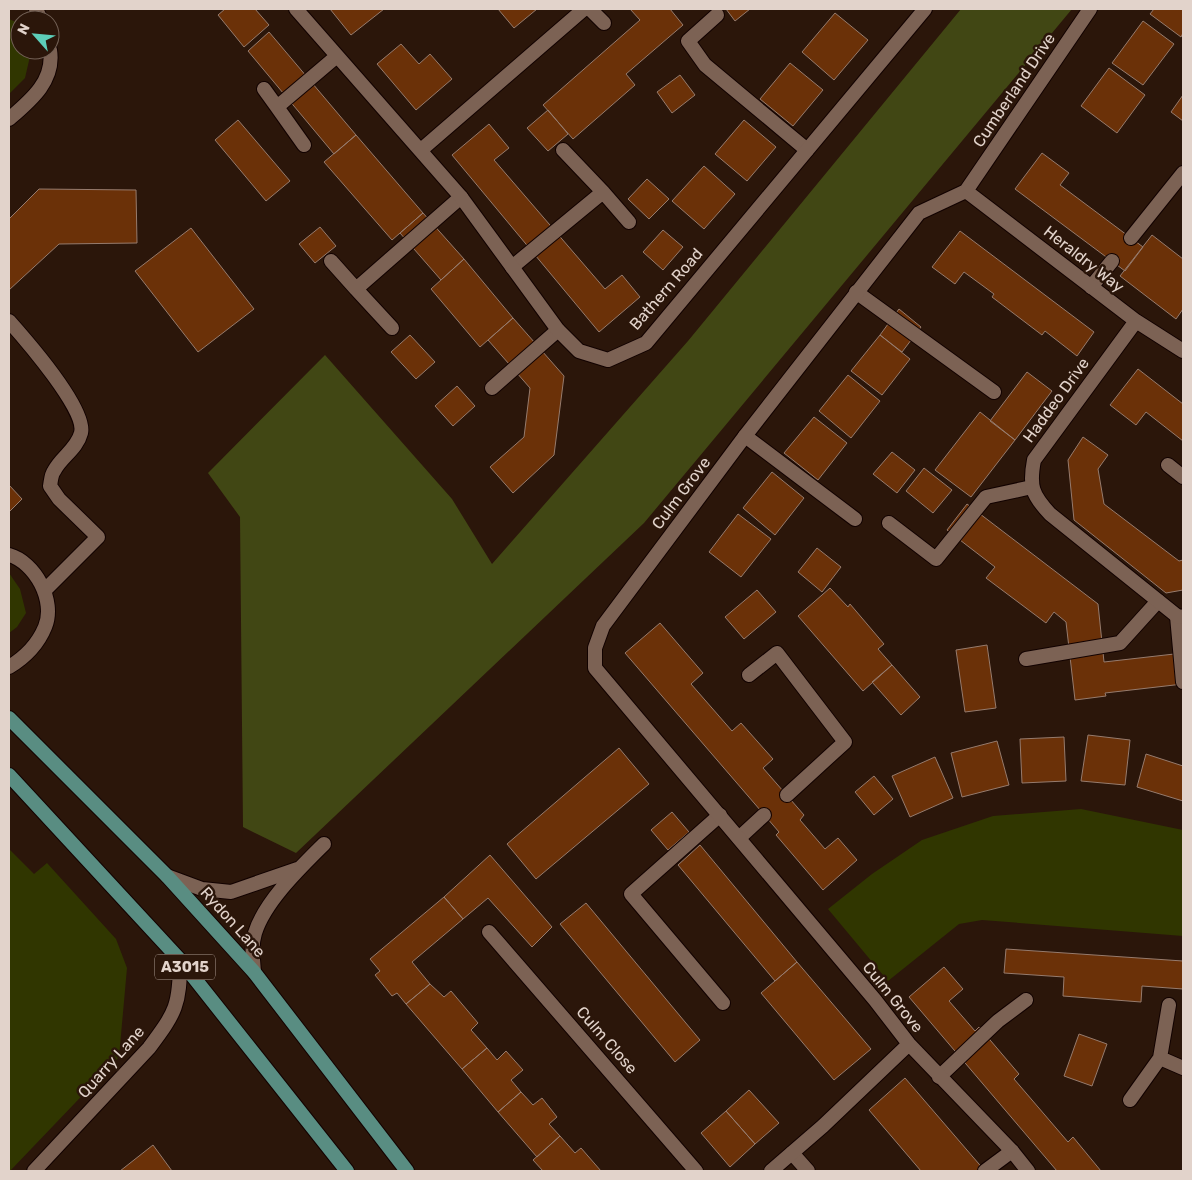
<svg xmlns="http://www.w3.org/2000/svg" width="1192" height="1180" font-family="Rubik,sans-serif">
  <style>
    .green { fill: #303600 }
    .forest { fill: #414714 }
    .building { fill: #6b3108; stroke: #967b6d }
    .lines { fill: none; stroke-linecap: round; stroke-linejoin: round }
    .service-casing { stroke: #120200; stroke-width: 16 }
    .minor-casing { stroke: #120200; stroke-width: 16 }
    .primary-casing { stroke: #120200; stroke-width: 16 }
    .service { stroke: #7c6254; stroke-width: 14 }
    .minor { stroke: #7c6254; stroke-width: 14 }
    .primary { stroke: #598d82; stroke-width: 14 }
    .labels { text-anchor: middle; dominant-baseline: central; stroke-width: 5; stroke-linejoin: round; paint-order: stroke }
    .shield { fill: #2b160a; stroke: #ab9a91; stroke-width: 1 }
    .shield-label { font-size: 15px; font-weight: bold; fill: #e2d3cb }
    .street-label { font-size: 16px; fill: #e2d3cb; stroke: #2b160a }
  </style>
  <rect width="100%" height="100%" fill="#2b160a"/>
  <!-- green -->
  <path class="green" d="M9,19L20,24V50H30L31,52L25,78L9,94Z
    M9,573L20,589L26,613L17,627L9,633Z
    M1081,809L1183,830V936L982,920L959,924L888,981L828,909L872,874L922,840L993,816Z
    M9,849L34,874L47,863L116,939L127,968L119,1057L10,1171Z"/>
  <!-- forest -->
  <path class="forest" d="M961,9H1072L644,523L296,853L243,827L240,517L208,473L325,355L452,499L492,564L688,341Z"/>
  <!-- building -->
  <path class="building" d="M225,9H255L269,25L244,47L218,15Z
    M330,9H384L351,35Z
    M498,9H537L514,28Z
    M630,9H670L683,25L626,74L635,85L573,139L543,105L640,20Z
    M726,9H750L735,21Z
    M1154,9H1183V33L1181,37L1150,14Z
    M835,13L868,40L834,80L802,52Z
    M1143,21L1174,44L1143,85L1112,63Z
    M269,32L356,135L334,154L248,51Z
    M401,44L419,64L430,54L452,79L416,110L377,64Z
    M790,63L823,90L793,126L760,99Z
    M1109,68L1145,95L1117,133L1081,106Z
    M680,75L695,95L672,113L657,92Z
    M1183,95V121L1171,112Z
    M548,110L568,134L548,151L527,128Z
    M238,120L290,181L266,201L215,140Z
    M744,120L776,147L747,181L715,154Z
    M489,124L509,148L494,160L605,289L622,275L640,297L599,332L452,155Z
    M356,135L423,213L392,240L324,162Z
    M1042,153L1069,173L1060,185L1143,247L1125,271L1015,189Z
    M704,166L735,194L704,229L672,201Z
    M647,179L669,199L649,219L628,199Z
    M39,189L136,190L137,243L59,244L9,290V219Z
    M423,213L464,259L441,280L400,233Z
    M320,227L336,246L315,263L299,244Z
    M191,228L254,309L198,352L135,271Z
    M663,230L683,247L663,270L643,252Z
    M960,231L1094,332L1077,356L1045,331L1042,335L992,297L994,294L964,272L955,284L932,267Z
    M1152,235L1183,259V309L1176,319L1120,276Z
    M464,259L513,318L480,347L431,289Z
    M899,309L921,327L902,352L880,335Z
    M513,318L564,376L554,455L513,493L490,467L524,437L530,388L488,340Z
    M410,335L435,362L416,379L391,352Z
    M880,335L910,359L882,395L851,371Z
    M1138,369L1183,404V441L1146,412L1136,425L1110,405Z
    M1027,372L1052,391L1015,440L990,421Z
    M848,375L880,401L851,438L819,411Z
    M457,386L475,406L453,426L435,406Z
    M980,412L1015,440L971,497L935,470Z
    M814,417L847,443L818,480L784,453Z
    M1083,437L1108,455L1098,469L1104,504L1179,561L1183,560V590L1166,593L1074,520L1068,460Z
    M892,452L915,470L897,493L873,474Z
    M924,468L952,490L933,513L906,491Z
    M772,472L804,498L775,535L743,508Z
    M9,485L22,499L9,512Z
    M967,504L1098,604L1104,662L1183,653V684L1105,693L1106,696L1075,700L1066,622L1054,612L1046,623L986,578L995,567L947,530Z
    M738,514L771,539L741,577L709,552Z
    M817,548L841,567L822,592L798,572Z
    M830,588L848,607L850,604L884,644L878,649L892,665L863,691L798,616Z
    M757,590L776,612L744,639L725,617Z
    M660,623L703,673L691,684L732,731L741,723L773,759L763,768L804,815L800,820L825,849L838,838L857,860L823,890L776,835L779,832L625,653Z
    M987,645L996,708L965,712L956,650Z
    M892,665L920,697L901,715L872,682Z
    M1088,735L1130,740L1125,785L1081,781Z
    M1064,737L1066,781L1022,783L1020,739Z
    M997,741L1009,785L962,797L951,753Z
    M619,748L649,784L536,879L507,844Z
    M1146,754L1183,766V801L1137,787Z
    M935,757L953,798L910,817L892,776Z
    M874,776L893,799L874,815L855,792Z
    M672,812L689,832L668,850L651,830Z
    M700,845L797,962L775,981L678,865Z
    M490,855L552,927L532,947L488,898L463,919L444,897Z
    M444,897L463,919L412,962L430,984L406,1004L397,993L392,996L375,975L380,971L370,959Z
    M586,903L700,1040L675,1062L560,924Z
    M1006,949L1183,961V989L1142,986L1141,1002L1063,996L1064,977L1004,973Z
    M797,962L871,1049L834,1080L761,993Z
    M944,967L963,989L949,1001L975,1031L979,1027L1019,1074L1014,1079L1068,1142L1073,1137L1101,1171H1057L909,997Z
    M430,984L444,997L451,991L478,1023L471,1030L487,1048L462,1069L406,1004Z
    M1079,1034L1107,1044L1092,1086L1064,1076Z
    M487,1048L497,1060L506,1051L523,1070L511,1080L521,1092L498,1112L462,1069Z
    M905,1078L985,1171H921L869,1110Z
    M749,1090L779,1123L755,1144L726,1111Z
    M521,1092L533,1105L542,1098L557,1117L549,1124L560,1136L537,1157L498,1112Z
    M726,1111L755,1144L730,1167L701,1133Z
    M560,1136L575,1153L581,1148L601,1171H543L533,1160Z
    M153,1145L172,1171H120Z"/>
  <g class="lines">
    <defs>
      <path id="service" d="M36,9L41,20
        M717,15L688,41L705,65L807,150
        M9,119C30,101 55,81 50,50
        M603,192L629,222
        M1131,238L1183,173
        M331,261L356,289
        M512,267L603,192L563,150
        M1091,287L1112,261
        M856,292L994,392
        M9,321C25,339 87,410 81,433C77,449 61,457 54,471C51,475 51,481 50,486L59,499L98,537L44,591
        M392,328L356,289L461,197
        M492,388L558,330
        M745,436L855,519
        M1168,465L1183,477
        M889,523L936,559L986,497L1032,487
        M9,555C35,562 56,601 45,627C38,644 24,658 9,667
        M1177,616L1183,682
        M1026,659L1120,643L1158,601
        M749,675L777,653L845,742L787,795
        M720,815L631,894L723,1003
        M739,838L764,815
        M1160,1058L1183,1068
        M939,1077L998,1021L1026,1000
        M1130,1100L1160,1058L1169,1005
        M792,1153L808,1171
        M985,1171L1012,1151"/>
      <path id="minor" d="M296,9L461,197L558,330L579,351L608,360L646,343L925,9
        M590,9L604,23
        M264,89L277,107
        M304,145L277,107L337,56
        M421,150L584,9
        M966,191L919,213L745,436L603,626L595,648V668L875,1000L909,1044L1012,1151L1028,1171
        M966,191L1136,321L1183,351
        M966,191L1090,9
        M1136,321L1034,460C1029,486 1032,495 1050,514L1177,616L1183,617
        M167,876L202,889L231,892L300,868
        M489,932L696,1171
        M254,972C253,958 251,946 255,933C265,901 301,867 324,844
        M34,1171L149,1048C176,1012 180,1005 180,960
        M771,1171L823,1126L909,1044"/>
      <path id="primary" d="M9,718L167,876L254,972L407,1171
        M9,775L180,960L347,1171"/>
    </defs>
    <!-- service casing -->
    <use href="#service" class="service-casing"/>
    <!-- minor casing -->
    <use href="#minor" class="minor-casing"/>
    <!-- primary casing -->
    <use href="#primary" class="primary-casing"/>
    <!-- service -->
    <use href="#service" class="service"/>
    <!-- minor -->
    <use href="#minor" class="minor"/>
    <!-- primary -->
    <use href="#primary" class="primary"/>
  </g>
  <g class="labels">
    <!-- shield labels -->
    <rect class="shield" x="155" y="954.5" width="60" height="25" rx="4"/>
    <g class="shield-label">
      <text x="185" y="967">A3015</text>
    </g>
    <!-- street labels -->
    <g class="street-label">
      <text transform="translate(1014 90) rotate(-56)">Cumberland Drive</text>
      <text transform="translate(1084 259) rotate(38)">Heraldry Way</text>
      <text transform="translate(666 289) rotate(-49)">Bathern Road</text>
      <text transform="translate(1056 400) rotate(-54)">Haddeo Drive</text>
      <text transform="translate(681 493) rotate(-53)">Culm Grove</text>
      <text transform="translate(233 922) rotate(48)">Rydon Lane</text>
      <text transform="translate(893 997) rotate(51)">Culm Grove</text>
      <text transform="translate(607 1040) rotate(49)">Culm Close</text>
      <text transform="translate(111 1062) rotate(-48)">Quarry Lane</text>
    </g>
  </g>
  <!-- border -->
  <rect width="1192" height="1180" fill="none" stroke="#e2d3cb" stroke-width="20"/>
  <!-- north arrow -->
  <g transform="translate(35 35) rotate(297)"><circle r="24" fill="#2b160a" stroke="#746257"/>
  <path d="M0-4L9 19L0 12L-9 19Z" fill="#5dceb9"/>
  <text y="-8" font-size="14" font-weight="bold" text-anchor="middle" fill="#e2d3cb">N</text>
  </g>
</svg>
